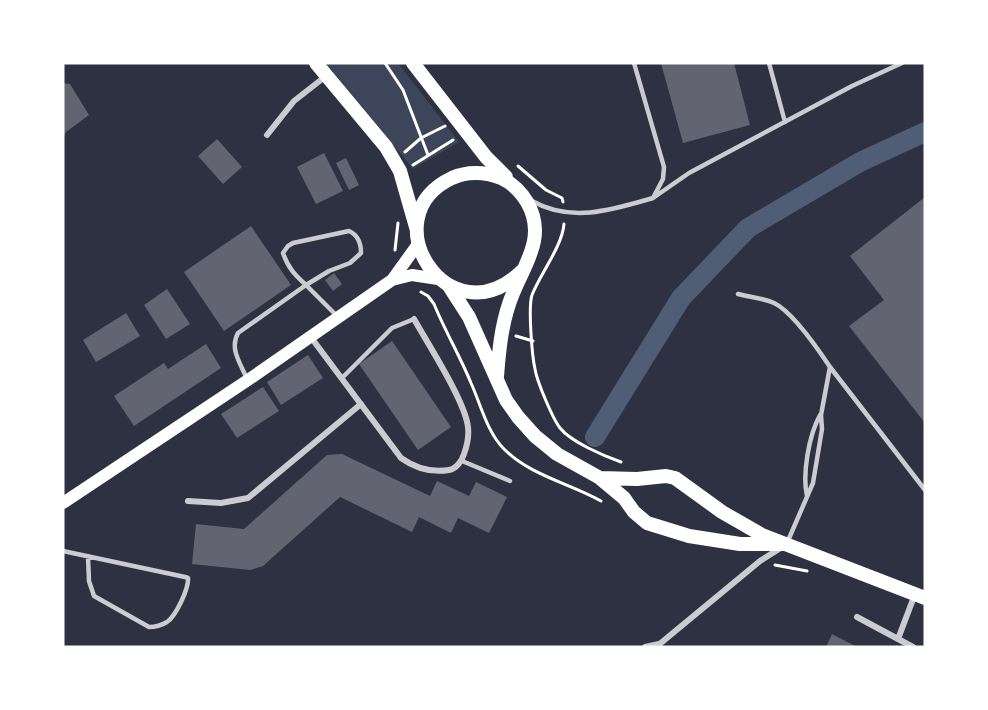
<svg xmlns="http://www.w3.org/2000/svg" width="988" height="710" font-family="Rubik,sans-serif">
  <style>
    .green { fill: #3c4559 }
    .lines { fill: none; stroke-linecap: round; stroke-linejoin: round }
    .canal { stroke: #4f5d75; stroke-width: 20 }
    .building { fill: #626471 }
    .path { stroke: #fff; stroke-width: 3 }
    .service { stroke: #caccd0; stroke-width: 4.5 }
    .minor { stroke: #caccd0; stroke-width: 6 }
    .secondary { stroke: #fff; stroke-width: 12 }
    .primary { stroke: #fff; stroke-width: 14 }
  </style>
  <rect width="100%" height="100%" fill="#2d3142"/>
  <!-- green -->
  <path class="green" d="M326,63H398L459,142L413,169Z"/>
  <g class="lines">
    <!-- canal -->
    <path class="canal" d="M595,437L681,298L748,228L860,162L925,132"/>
  </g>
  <!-- building -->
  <path class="building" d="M661,63H734L750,125L683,143Z
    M63,83L70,84L89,115L66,132L63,139Z
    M217,139L242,167L223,184L198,156Z
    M324,153L343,191L316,204L297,167Z
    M346,158L359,185L349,190L336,163Z
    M925,197V423L849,326L884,300L850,256Z
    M251,226L291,285L224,331L184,272Z
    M334,273L342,284L333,291L325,280Z
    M167,289L190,324L166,339L144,305Z
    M126,313L140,336L96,362L83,340Z
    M392,341L451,427L418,450L359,364Z
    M206,344L221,368L134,426L114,396L164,363L168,369Z
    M308,355L323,378L281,405L267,382Z
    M263,387L279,411L237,438L221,414Z
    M342,454L430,496L437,481L469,496L476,482L507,497L489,533L458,518L451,533L419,517L412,532L340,497L263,566L250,570L192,564L196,524L244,529L327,455Z
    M832,634L857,647H826Z"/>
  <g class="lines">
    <!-- path -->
    <path class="path" d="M385,63L403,90L428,155
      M405,152L421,138L445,126
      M413,165L453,140
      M518,166L546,190L562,198L563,202
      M564,224C562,247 540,274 532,295C528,307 532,356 535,369C537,382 553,419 560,428C571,442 604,456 621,462
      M395,250L398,223
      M421,292L428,296L434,304C445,331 460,356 471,383C481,405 487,432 504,449C531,476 569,483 601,501
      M516,336L533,341
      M775,565L807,571"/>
    <!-- service -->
    <path class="service" d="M769,63L785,122
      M653,198L689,173L852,86L902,63
      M532,201C571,223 612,210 653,198L663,179L664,167L634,63
      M738,294C749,297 763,298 774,303C793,312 818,349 830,367L925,490
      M342,378L392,328L414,319
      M247,379C241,364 229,349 238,333L306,285C295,275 288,268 283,253L288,246L293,243L349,231C358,235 361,243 361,253L350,263L329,271L306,285L337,316
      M462,461L510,481
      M807,496C802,474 809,435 820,415
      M787,543L813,483L822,429L821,415L830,367
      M63,551L185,577L188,578C189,588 176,616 167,622C162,625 155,627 149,627L94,596L89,581L88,557"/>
    <!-- minor -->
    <path class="minor" d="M267,135L294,101L326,76
      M310,336L401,458C415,468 430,473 449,470C456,469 462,461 464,454C467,446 469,436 468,427C465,401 428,344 414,319
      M188,501L221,503L248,498L361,404
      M857,617L913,647
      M898,639L915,594
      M645,647L659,644
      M656,647L760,561L782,547"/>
    <!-- secondary -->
    <path class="secondary" d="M392,280L412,275L438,279
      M63,503L248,380L392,280L418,244"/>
    <!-- primary -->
    <path class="primary" d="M316,63L386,147L400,171L416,227
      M413,63L486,157L506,177
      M449,286L469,317L506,400L518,417L535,436L557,454L600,478L624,498L634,512L647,523L689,536L740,544H786
      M497,376C499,352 501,328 509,304C520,269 549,240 527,202C521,192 512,183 501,178C485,172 468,171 452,178C369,217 449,342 522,271
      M600,478L637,479L666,476L675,478L722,512L762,535L925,598"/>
  </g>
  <!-- border -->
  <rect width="988" height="710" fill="none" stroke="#ffffff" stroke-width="129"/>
</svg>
